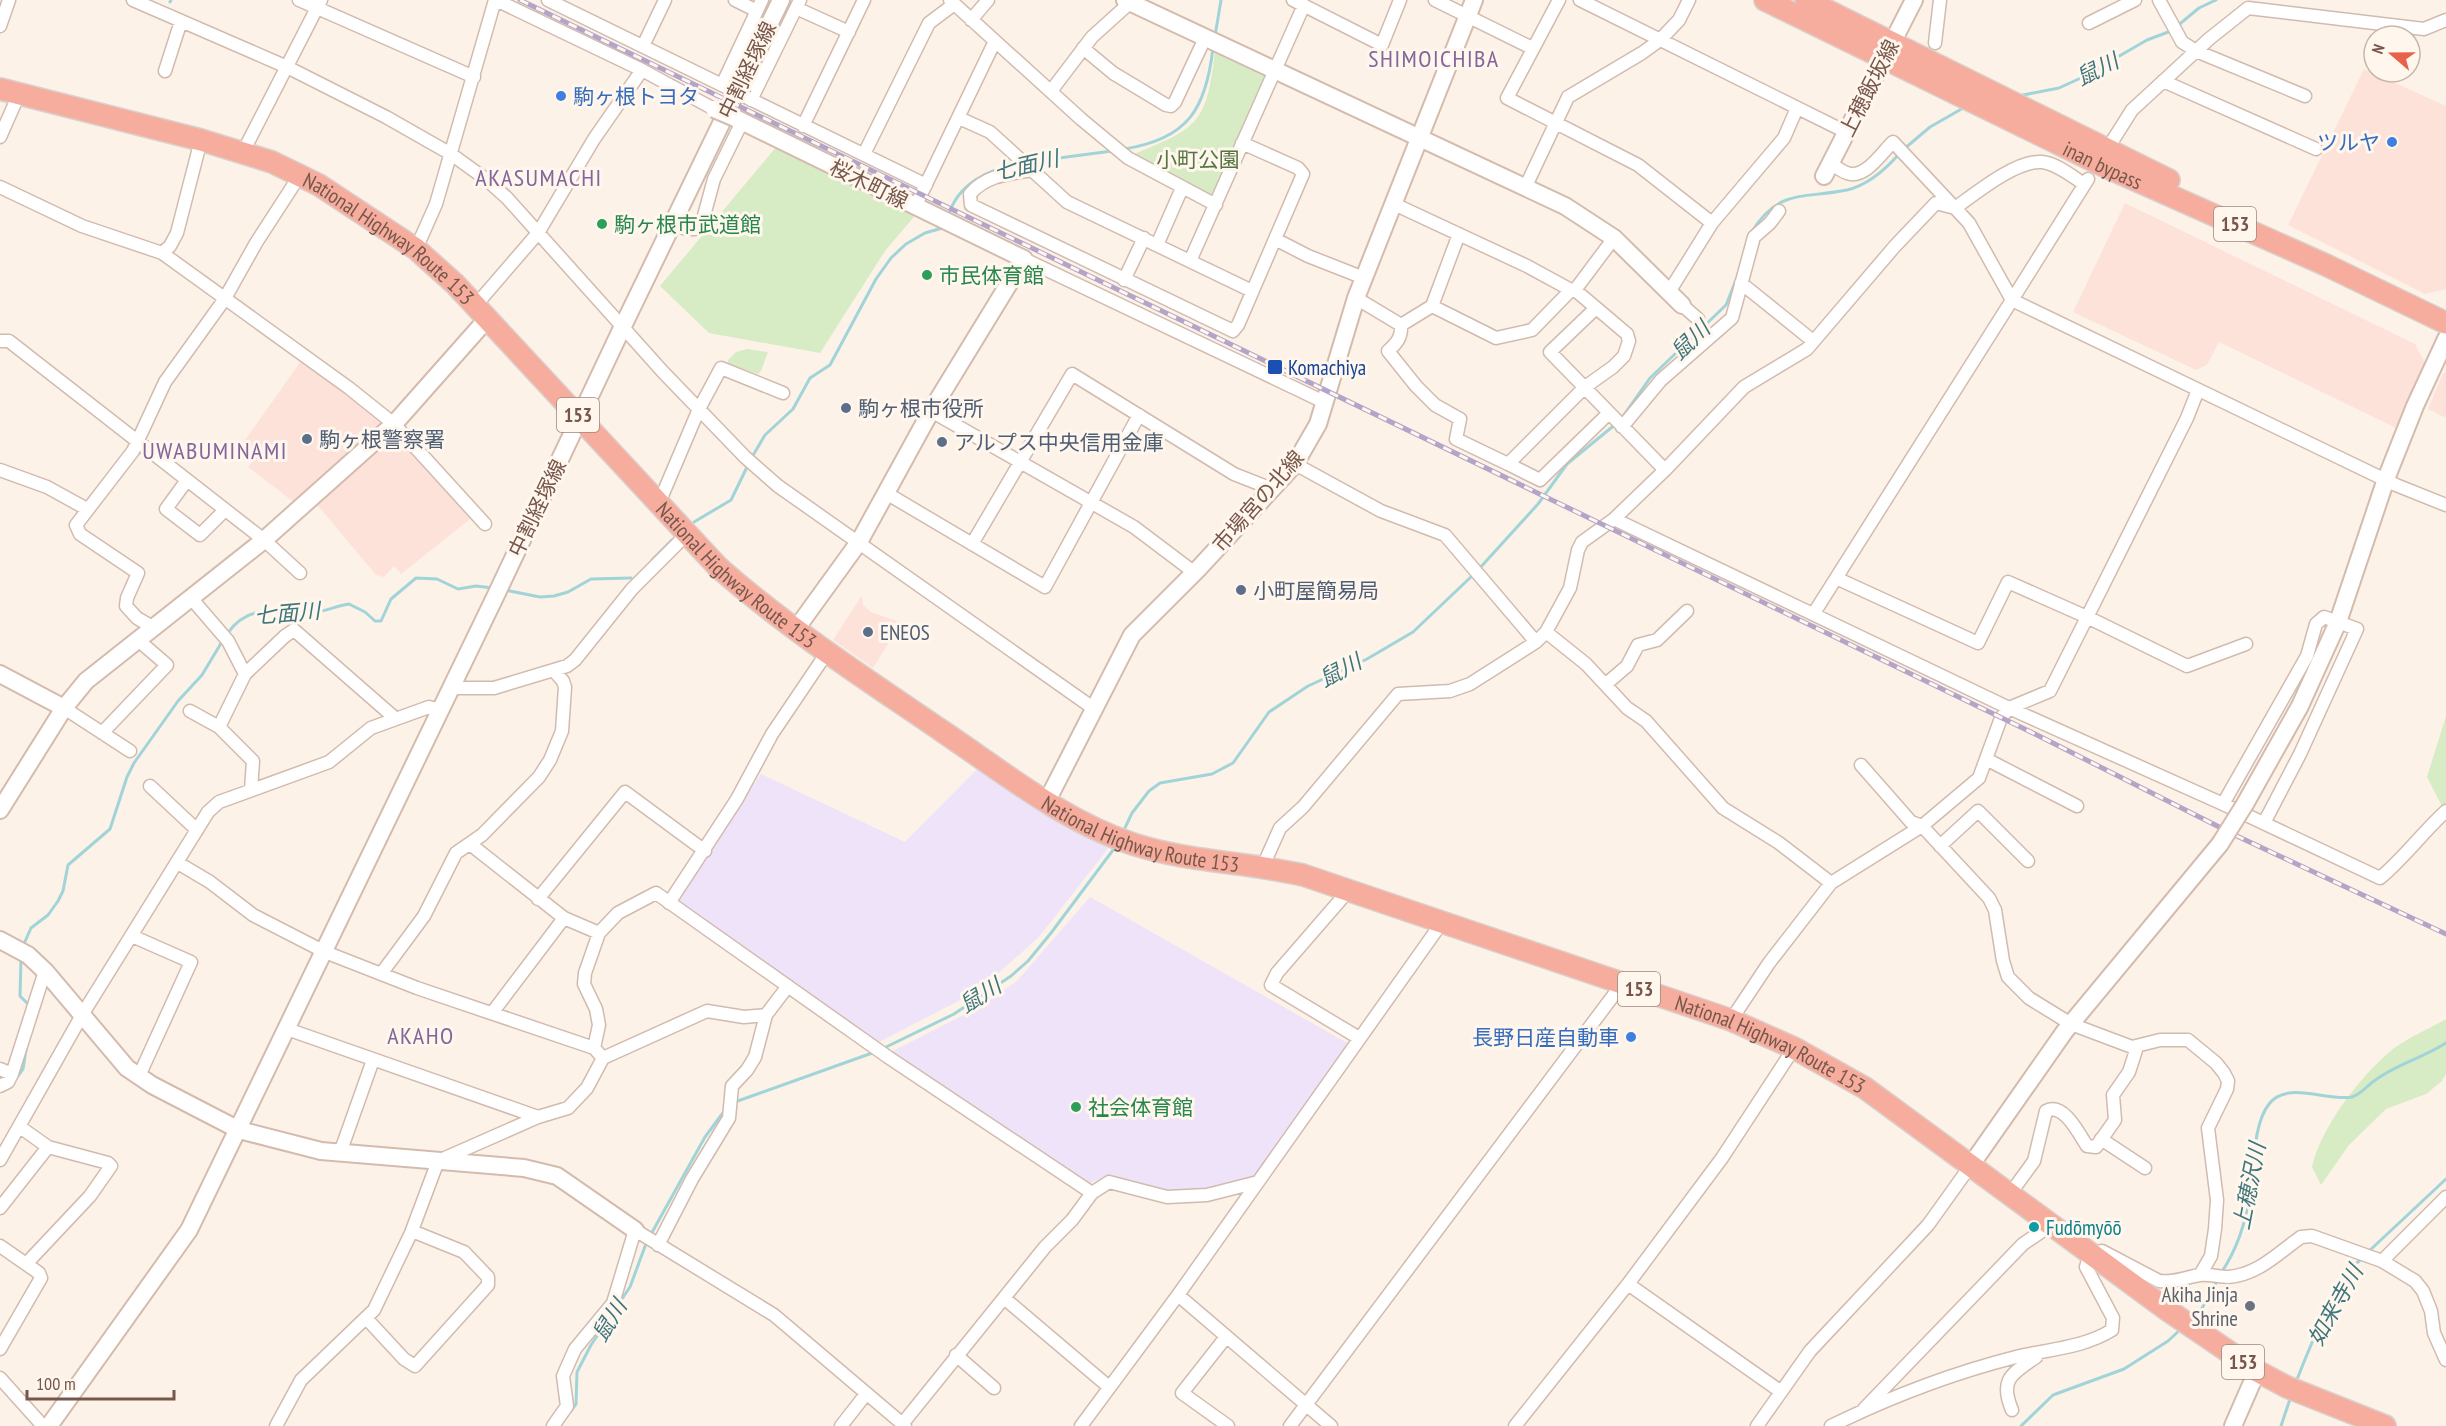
<svg xmlns="http://www.w3.org/2000/svg" width="2446" height="1426" font-family="'PT Sans Narrow','Noto Sans JP',sans-serif">
  <style>
    .commercial { fill: #fde2da }
    .education { fill: #efe3f9 }
    .green { fill: #d7ebc4 }
    .lines { fill: none; stroke-linecap: round; stroke-linejoin: round }
    .stream { stroke: #a1d4d9; stroke-width: 3 }
    .street-casing { stroke: #d1bbaf; stroke-width: 15 }
    .secondary-casing { stroke: #d4bbad; stroke-width: 20 }
    .highway-casing { stroke: #d9d0cd; stroke-width: 24 }
    .street { stroke: #fff; stroke-width: 12 }
    .secondary { stroke: #fff; stroke-width: 16 }
    .highway { stroke: #f7ad9d; stroke-width: 21 }
    .rail-casing { stroke: #b4a4c7; stroke-width: 5 }
    .rail { stroke: #fff6ed; stroke-width: 3; stroke-dasharray: 9; stroke-linecap: butt }
    .street-bridge-casing { stroke: #d1bbaf; stroke-width: 15; stroke-linecap: butt }
    .secondary-bridge-casing { stroke: #d4bbad; stroke-width: 20; stroke-linecap: butt }
    .street-bridge { stroke: #fff; stroke-width: 12 }
    .secondary-bridge { stroke: #fff; stroke-width: 16 }
    .shop-dot { fill: #3f7fe0; stroke: #fff6ed; stroke-width: 2 }
    .leisure-dot { fill: #2e9e5b; stroke: #fff6ed; stroke-width: 2 }
    .transit-dot { fill: #1a4fb4; stroke: #fff6ed; stroke-width: 2 }
    .service-dot { fill: #5c6f8a; stroke: #fff6ed; stroke-width: 2 }
    .culture-dot { fill: #0f9aa8; stroke: #fff6ed; stroke-width: 2 }
    .worship-dot { fill: #6b7280; stroke: #fff6ed; stroke-width: 2 }
    .labels { text-anchor: middle; dominant-baseline: central; stroke-width: 6; stroke-linejoin: round; paint-order: stroke }
    .shield { fill: #fff6ed; stroke: #a0877c; stroke-width: 1.5 }
    .shield-label { font-size: 20px; font-weight: bold; fill: #77574b }
    .street-label { font-size: 21px; fill: #77574b; stroke: #fff6ed }
    .shop-label { font-size: 21px; fill: #366cbe; stroke: #fff6ed; text-anchor: end }
    .park-label { font-size: 21px; fill: #547640; stroke: #fff6ed }
    .leisure-label { font-size: 21px; fill: #27864d; stroke: #fff6ed; text-anchor: start }
    .transit-label { font-size: 21px; fill: #164399; stroke: #fff6ed; text-anchor: start }
    .service-label { font-size: 21px; fill: #4e5e75; stroke: #fff6ed; text-anchor: start }
    .culture-label { font-size: 21px; fill: #0d838f; stroke: #fff6ed; text-anchor: start }
    .worship-label { font-size: 21px; fill: #5b616d; stroke: #fff6ed; text-anchor: end }
    .water-label { font-size: 22px; font-style: italic; fill: #3e767c; stroke: #fff6ed }
    .quarter-label { font-size: 24px; letter-spacing: 1.5px; fill: #84669a; stroke: #fff6ed }
  </style>
  <rect width="100%" height="100%" fill="#fdf2e7"/>
  <!-- commercial -->
  <path class="commercial" d="M2364,69L2446,106V289L2425,294L2288,225Z
    M2125,203L2415,344L2426,364L2398,429L2219,342L2207,365L2196,370L2073,312Z
    M301,361L382,419L381,428L295,503L248,467L253,461L238,450Z
    M2443,373H2446V418L2428,409Z
    M398,433L474,516L401,574L394,566L384,577L376,575L315,502L391,434Z
    M862,595L863,605L871,612L905,624L890,641L873,668L833,640Z"/>
  <!-- education -->
  <path class="education" d="M978,768L1057,822L1110,846L1039,937L995,976L974,993L877,1043L685,910L678,900L684,888L761,774L905,842Z
    M1090,897L1349,1044L1250,1181L1207,1191L1167,1193L1106,1176L1086,1185L891,1052L981,1006L1017,981Z"/>
  <!-- green -->
  <path class="green" d="M1215,52L1265,75L1266,78L1216,196L1210,198L1132,155C1197,128 1206,126 1215,52Z
    M777,146L918,212L885,251L820,353L709,333L660,286Z
    M747,349L768,352L761,371L758,374L728,364V360L736,352Z
    M2446,716V814L2427,777Z
    M2446,1019V1074L2442,1081L2426,1094L2386,1109L2349,1145L2321,1185L2312,1167C2321,1127 2361,1075 2393,1049C2409,1037 2429,1029 2446,1019Z"/>
  <g class="lines">
    <!-- stream -->
    <path class="stream" d="M170,2L171,0
      M2176,27L2199,8L2216,0
      M1215,36L1221,0
      M2018,96L2059,88L2083,77L2147,40L2171,31
      M1124,149C1188,139 1206,109 1213,48
      M1904,149L1930,127L1965,107
      M1029,162L1112,151
      M948,217C957,184 988,169 1020,164
      M1751,233C1778,188 1803,199 1847,190C1868,185 1885,170 1899,154
      M1621,419L1650,378L1726,305L1738,275L1747,242
      M752,457L765,435L793,409L810,378L830,365L876,279L891,258L906,244L925,233L946,227
      M694,522L731,500L748,465
      M652,560L672,540
      M1478,570L1538,504L1567,464L1617,423
      M505,590L540,597L554,596L568,592L591,579L631,578
      M227,634C252,598 285,616 321,611C330,610 339,605 349,604L365,612L375,621H381L391,599L416,578L437,579L458,589L476,586L493,588
      M1123,832L1132,813L1149,791L1160,783L1212,774L1233,763L1269,712L1308,686L1367,659L1413,632L1473,575
      M23,946L31,928L48,915L58,901L63,891L68,865L110,829L127,777L134,763L178,701L202,675L223,640
      M21,958L20,996L30,1006
      M884,1048L954,1014L1011,976L1028,961L1051,933L1116,846
      M12,1084L23,1069L26,1050
      M735,1102L875,1052
      M650,1236L705,1137L725,1110
      M2368,1252L2446,1179
      M2221,1273C2238,1248 2246,1222 2250,1193C2254,1168 2253,1124 2269,1104C2287,1080 2328,1102 2352,1097C2361,1094 2367,1086 2374,1081C2396,1064 2423,1058 2446,1043
      M2192,1318L2201,1310L2218,1279
      M2296,1382C2308,1351 2337,1279 2361,1259
      M570,1412L576,1404L577,1372L591,1345L630,1287L647,1241
      M2021,1426L2053,1395L2124,1369L2168,1341L2181,1329
      M2281,1426L2291,1396"/>
    <defs>
      <path id="street" d="M133,0L287,67L386,117L451,154L487,180L507,198L663,372L745,457L778,486L1093,708
        M299,0L474,77
        M496,0L642,70L714,109
        M548,0L726,87
        M735,0L757,11
        M950,0L1081,119L1128,158L1216,205
        M1293,0L1382,45L1400,0
        M1435,0L1532,48
        M1559,0L1507,98L1638,165L1712,223
        M1580,0L1846,132
        M2159,0L2182,42L2196,51L2305,96
        M796,8L849,32
        M971,20L988,0
        M2089,23L2135,0
        M0,26L9,0
        M1935,43L1940,0
        M643,46L665,0
        M1083,48L1113,73L1166,105L1171,106L1175,102L1205,38
        M165,71L181,21
        M2163,81L2316,149
        M722,85L762,0
        M1051,91L1092,37L1133,0
        M748,98L926,185
        M751,100L800,0
        M959,118L990,132L1067,202L1252,291
        M803,126L864,0
        M0,137L19,94
        M2113,140L2132,110L2209,39L2248,8L2424,29L2446,20
        M243,152L321,0
        M864,154L929,23L953,5
        M1032,170C1009,174 986,175 970,194L971,205L1233,331L1238,325L1303,174L1298,168L1242,143
        M2088,179L2012,300L2396,485L2446,505
        M0,187L82,226L162,253L349,388L394,424L485,524
        M1525,188L1568,97L1642,53L1660,40L1679,20L1689,0
        M915,207L995,41
        M673,223L686,229H695L702,223L714,179L742,122
        M1459,234L1432,306L1496,338L1532,330L1571,290
        M1275,239L1308,256L1364,278
        M1157,245L1182,188
        M416,249L436,204L495,0
        M162,253L170,246L177,233L201,140
        M1024,259L1324,402
        M1190,261L1304,5
        M1124,280L1144,238
        M1741,283L1813,341
        M1575,290L1614,238
        M1669,292L1712,223L1784,138L1797,108
        M1356,298L1401,325C1402,337 1397,343 1388,351L1416,386L1435,405L1460,419L1456,439L1508,464L1585,387L1613,367L1624,356L1629,341L1627,334L1575,290H1571L1527,266L1394,204
        M1682,305L1698,319
        M475,306L538,233L594,139L642,70
        M1596,308L1550,352L1665,470
        M1401,325L1432,306
        M0,341H9L264,540L300,573
        M931,411L1134,527L1195,573
        M1622,427L1661,380L1732,318L1754,237L1770,223L1779,211
        M1295,464L1381,511L1445,535L1536,642
        M1508,464L1540,480L1609,413
        M0,470L47,487L87,509
        M187,480L166,509L200,535L225,510
        M886,493L1045,587L1139,415
        M659,503L699,409L721,368L783,393
        M1614,519L2009,708L2223,804L2380,878C2404,858 2423,832 2446,811
        M972,544L1072,374L1234,474L1272,489
        M1836,578L1978,643L2008,582L2087,617L2187,666L2246,644
        M191,598L228,641L245,674L219,727L253,761L251,790
        M1814,613L2012,300L1969,223L1893,142C1882,152 1865,180 1847,173C1841,171 1835,166 1830,163
        M154,628L137,618L126,606L127,598L138,573L80,534L76,525L133,451L165,382L224,300L256,243L300,175
        M1546,632L1586,664L1627,708L1646,721L1723,808L1779,843L1831,883
        M245,674L285,636L294,630L396,719
        M1606,684L1627,666L1638,645L1657,640L1687,611
        M451,688H494L567,666L575,660L632,589L687,534
        M64,708L130,751
        M190,711L219,727
        M102,733L167,665L138,640
        M1986,759L2077,806
        M1861,765L1911,822L1922,826L1989,898L1995,910L2003,961L2008,977L2029,998L2071,1024L2132,1047L2160,1040H2188L2216,1063L2224,1073L2228,1081L2227,1089L2208,1128L2217,1200L2215,1229L2211,1256L2200,1275
        M150,786L197,830
        M2223,804L2307,656L2316,624L2324,617L2357,629L2300,754L2264,823
        M470,844L564,918L599,933
        M1940,846L1978,811L2028,861
        M178,863L210,882L253,915L325,952L417,988L594,1048L603,1058L587,1088L568,1108L538,1117L438,1161L411,1233L374,1310L301,1380L276,1426
        M1263,866L1280,828L1303,807L1398,694L1450,691L1470,684L1536,642L1546,632L1570,588L1578,550L1582,542L1614,519L1665,470L1744,387L1807,349L1895,246L1936,203L1955,208C1976,193 2016,160 2042,162C2056,163 2073,177 2084,184
        M1349,890L1277,973L1271,985L1359,1038
        M538,899L625,792L705,851
        M669,903L737,799L772,734L828,651
        M132,936L191,962L139,1076
        M381,974L424,916L456,853L482,835L539,777L550,760L562,731L565,687L563,681L554,671
        M492,1013L564,918
        M1731,1020L1769,963L1831,883L1922,826L1979,778L2001,718L2009,708L2050,691L2187,418L2198,390
        M287,1029L538,1117
        M594,1048L599,1025L596,1009L584,984L585,973L599,933L618,913L656,893L888,1057L1092,1193
        M603,1058L707,1011L744,1017L766,1015
        M0,1069L12,1074L45,971
        M0,1086L8,1082L12,1074
        M20,1127L48,1147
        M2101,1139L2145,1168
        M340,1153L373,1060
        M0,1160L82,1015L208,812L219,802L233,797L329,762L371,728L429,707L440,710
        M2010,1194L2034,1161L2046,1111C2064,1102 2079,1134 2087,1146L2096,1147L2115,1120L2113,1095L2129,1072L2137,1047
        M0,1208L48,1147L108,1163L111,1166L90,1196L26,1264
        M658,1245L692,1179L729,1118L732,1086L747,1070L755,1057L766,1015L788,986
        M0,1246L39,1273L41,1278L0,1349
        M2382,1261L2446,1197
        M1628,1284L1780,1391
        M1178,1295L1331,1426
        M1004,1298L1109,1387
        M366,1318L404,1359L415,1366L488,1285V1277L464,1252L412,1231
        M1226,1337L1182,1393L1228,1426
        M956,1355L994,1388
        M0,1378L43,1426
        M1864,1409L2023,1244L2051,1225
        M2012,1410C1999,1379 2012,1374 2036,1357V1354
        M903,1423L1045,1247L1072,1220L1092,1193L1109,1182L1167,1197L1207,1195L1258,1182
        M553,1426L567,1406L563,1376L575,1349L613,1303L635,1230L774,1315L905,1426
        M841,1426L866,1394
        M1081,1426L1178,1295L1438,928L1441,921
        M1290,1426L1622,984
        M1515,1426L1628,1284L1722,1158L1794,1048
        M1757,1426L1810,1351L1928,1225L1971,1165
        M1831,1426C1890,1397 1953,1373 2016,1357C2049,1349 2083,1348 2112,1330L2113,1318L2086,1267L2090,1254L2102,1251L2159,1281C2174,1283 2186,1277 2200,1275C2210,1274 2219,1277 2228,1277C2258,1275 2278,1253 2301,1237L2312,1236L2382,1261L2415,1281L2423,1291L2431,1311L2434,1333L2446,1360"/>
      <path id="secondary" d="M1125,0L1565,206L1614,238L1682,305
        M735,118L1024,259L931,411L859,542L796,629
        M1824,176L1914,0
        M0,674L64,708
        M1047,801L1132,635L1199,568L1295,464L1318,424L1356,298L1474,0
        M2245,804L2300,706L2338,622L2386,479L2415,406L2446,339
        M0,810L64,708L86,681L264,540L394,424L487,319
        M0,940L28,955L45,971L127,1068L152,1085L239,1130L321,1151L524,1168L557,1176L635,1230
        M1971,1165L2065,1031L2220,844
        M49,1426L189,1230L496,595L622,328L781,0
        M2233,1426L2257,1371"/>
      <g id="highway">
        <path id="s1" d="M1765,0L2106,167L2326,265L2446,323"/>
        <path d="M1806,0L2169,180"/>
        <path id="s2" d="M0,89L201,140L272,162L319,185L416,249L455,284L718,567C787,628 866,679 942,731C1003,772 1063,821 1133,844C1188,862 1247,862 1303,875L1731,1020L1794,1048L1865,1088L2166,1309L2257,1371L2287,1387L2385,1426"/>
      </g>
    </defs>
    <!-- street casing -->
    <use href="#street" class="street-casing"/>
    <!-- secondary casing -->
    <use href="#secondary" class="secondary-casing"/>
    <!-- highway casing -->
    <use href="#highway" class="highway-casing"/>
    <!-- street -->
    <use href="#street" class="street"/>
    <!-- secondary -->
    <use href="#secondary" class="secondary"/>
    <!-- highway -->
    <use href="#highway" class="highway"/>
    <defs>
      <path id="rail" d="M520,0L2035,734L2239,837L2446,934"/>
    </defs>
    <!-- rail casing -->
    <use href="#rail" class="rail-casing"/>
    <!-- rail -->
    <use href="#rail" class="rail"/>
    <defs>
      <path id="street-bridge" d="M726,87L748,98"/>
      <path id="secondary-bridge" d="M714,109L735,118
        M2220,844L2245,804"/>
    </defs>
    <!-- street-bridge casing -->
    <use href="#street-bridge" class="street-bridge-casing"/>
    <!-- secondary-bridge casing -->
    <use href="#secondary-bridge" class="secondary-bridge-casing"/>
    <!-- street-bridge -->
    <use href="#street-bridge" class="street-bridge"/>
    <!-- secondary-bridge -->
    <use href="#secondary-bridge" class="secondary-bridge"/>
  </g>
  <!-- markers -->
  <g class="shop-dot">
    <circle cx="561" cy="96" r="6"/>
    <circle cx="2392" cy="142" r="6"/>
    <circle cx="1631" cy="1037" r="6"/>
  </g>
  <g class="leisure-dot">
    <circle cx="602" cy="224" r="6"/>
    <circle cx="927" cy="275" r="6"/>
    <circle cx="1076" cy="1107" r="6"/>
  </g>
  <rect class="transit-dot" x="1267" y="359" width="16" height="16" rx="3"/>
  <g class="service-dot">
    <circle cx="846" cy="408" r="6"/>
    <circle cx="307" cy="439" r="6"/>
    <circle cx="942" cy="442" r="6"/>
    <circle cx="1241" cy="590" r="6"/>
    <circle cx="868" cy="632" r="6"/>
  </g>
  <circle class="culture-dot" cx="2034" cy="1227" r="6"/>
  <circle class="worship-dot" cx="2250" cy="1306" r="6"/>
  <g class="labels">
    <!-- shield labels -->
    <g class="shield">
      <rect x="2214" y="207" width="42" height="34" rx="4.5"/>
      <rect x="557" y="398" width="42" height="34" rx="4.5"/>
      <rect x="1618" y="972" width="42" height="34" rx="4.5"/>
      <rect x="2222" y="1345" width="42" height="34" rx="4.5"/>
    </g>
    <g class="shield-label">
      <text x="2235" y="224">153</text>
      <text x="578" y="415">153</text>
      <text x="1639" y="989">153</text>
      <text x="2243" y="1362">153</text>
    </g>
    <!-- street labels -->
    <g class="street-label">
      <text transform="translate(747 70) rotate(-64)">中割経塚線</text>
      <text transform="translate(1869 88) rotate(-63)">上穂飯坂線</text>
      <text stroke="none"><textPath href="#s1" startOffset="376">inan bypass</textPath></text>
      <text transform="translate(869 184) rotate(26)">桜木町線</text>
      <text stroke="none"><textPath href="#s2" startOffset="422">National Highway Route 153</textPath></text>
      <text transform="translate(1258 501) rotate(-49)">市場宮の北線</text>
      <text transform="translate(537 508) rotate(-64)">中割経塚線</text>
      <text stroke="none"><textPath href="#s2" startOffset="908">National Highway Route 153</textPath></text>
      <text stroke="none"><textPath href="#s2" startOffset="1394">National Highway Route 153</textPath></text>
      <text stroke="none"><textPath href="#s2" startOffset="2060">National Highway Route 153</textPath></text>
    </g>
    <!-- shop labels -->
    <g class="shop-label">
      <text x="573" y="96" text-anchor="start">駒ヶ根トヨタ</text>
      <text x="2380" y="142">ツルヤ</text>
      <text x="1619" y="1037">長野日産自動車</text>
    </g>
    <!-- park labels -->
    <g class="park-label">
      <text x="1198" y="159">小町公園</text>
    </g>
    <!-- leisure labels -->
    <g class="leisure-label">
      <text x="614" y="224">駒ヶ根市武道館</text>
      <text x="939" y="275">市民体育館</text>
      <text x="1088" y="1107">社会体育館</text>
    </g>
    <!-- transit labels -->
    <g class="transit-label">
      <text x="1288" y="367">Komachiya</text>
    </g>
    <!-- service labels -->
    <g class="service-label">
      <text x="858" y="408">駒ヶ根市役所</text>
      <text x="319" y="439">駒ヶ根警察署</text>
      <text x="954" y="442">アルプス中央信用金庫</text>
      <text x="1253" y="590">小町屋簡易局</text>
      <text x="880" y="632">ENEOS</text>
    </g>
    <!-- culture labels -->
    <g class="culture-label">
      <text x="2046" y="1227">Fudōmyōō</text>
    </g>
    <!-- worship labels -->
    <g class="worship-label">
      <text x="2238" y="1294">Akiha Jinja<tspan x="2238" dy="24">Shrine</tspan></text>
    </g>
    <!-- water labels -->
    <g class="water-label">
      <text transform="translate(2097 69) rotate(-27)">鼠川</text>
      <text transform="translate(1026 165) rotate(-13)">七面川</text>
      <text transform="translate(1690 340) rotate(-44)">鼠川</text>
      <text transform="translate(287 613) rotate(-5)">七面川</text>
      <text transform="translate(1340 670) rotate(-28)">鼠川</text>
      <text transform="translate(980 995) rotate(-32)">鼠川</text>
      <text transform="translate(2249 1186) rotate(-79)">上穂沢川</text>
      <text transform="translate(2335 1305) rotate(-61)">如来寺川</text>
      <text transform="translate(609 1320) rotate(-58)">鼠川</text>
    </g>
    <!-- quarter labels -->
    <g class="quarter-label">
      <text x="1434" y="58">SHIMOICHIBA</text>
      <text x="539" y="177">AKASUMACHI</text>
      <text x="215" y="450">UWABUMINAMI</text>
      <text x="421" y="1035">AKAHO</text>
    </g>
  </g>
  <!-- north arrow -->
  <g transform="translate(2392 54) rotate(290)"><circle r="28" fill="#fff6ed" stroke="#c9b6ac" stroke-width="1.5"/>
  <path d="M0-4.5L10 22L0 15L-10 22Z" fill="#e7614b"/>
  <text y="-9" font-size="16" font-weight="bold" text-anchor="middle" fill="#77574b">N</text>
  </g>
  <!-- scale -->
  <path d="M27 1390v9h147v-9" fill="none" stroke="#77574b" stroke-width="3"/>
  <text x="36" y="1390" font-size="18" fill="#77574b" stroke="#fff6ed" stroke-width="4.5" paint-order="stroke">100 m</text>
</svg>
